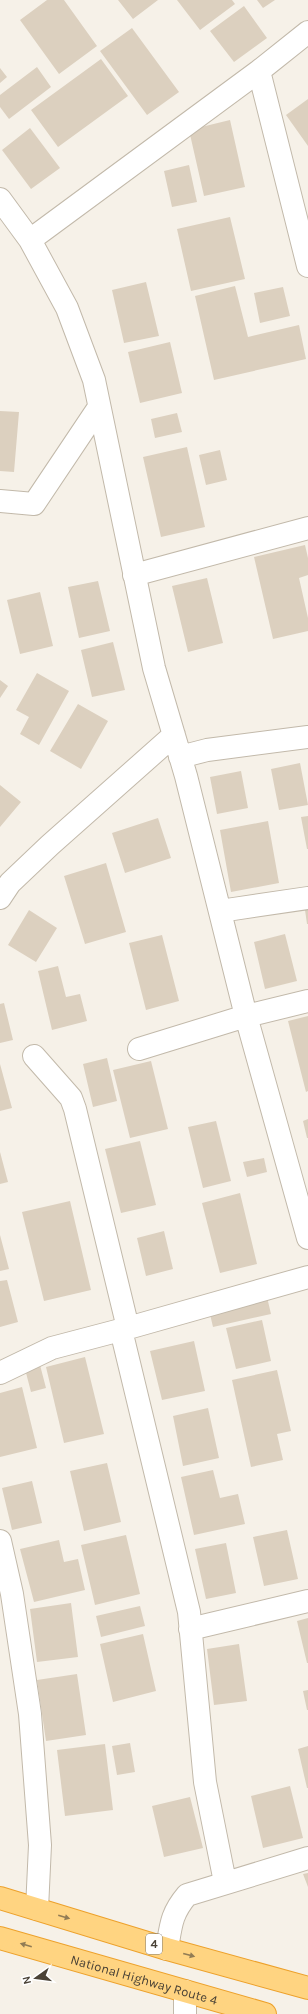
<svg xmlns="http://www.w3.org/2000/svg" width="308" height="2014" font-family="Karla,sans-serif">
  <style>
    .building { fill: #dcd0bf }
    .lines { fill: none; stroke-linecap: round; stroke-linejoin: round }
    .minor-casing { stroke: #c2b9aa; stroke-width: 24 }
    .trunk-casing { stroke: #eda12b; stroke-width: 24 }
    .minor { stroke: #fff; stroke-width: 22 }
    .trunk { stroke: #ffd481; stroke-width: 22 }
    .oneway { fill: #927c54 }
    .labels { text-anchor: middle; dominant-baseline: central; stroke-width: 3; stroke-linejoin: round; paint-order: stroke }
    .shield { fill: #fff; stroke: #807b72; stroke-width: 1 }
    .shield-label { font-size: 12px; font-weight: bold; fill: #4a4236 }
    .street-label { font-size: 13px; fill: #4a4236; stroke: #fff }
  </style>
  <rect width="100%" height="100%" fill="#f6f1e8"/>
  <!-- building -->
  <path class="building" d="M47,0H64L97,46L59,74L20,20Z
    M118,0H158L133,19Z
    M177,0H232L235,4L200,30Z
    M257,0H275L263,8Z
    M244,6L267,38L234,62L210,31Z
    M132,28L179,92L147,115L100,51Z
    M101,59L128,96L58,147L31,110Z
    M37,67L51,87L9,119L0,107V95Z
    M0,68L7,77L0,83Z
    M308,99V146L286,115Z
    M230,120L245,187L204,196L189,130Z
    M30,128L60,168L31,189L2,150Z
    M189,165L197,202L172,207L164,171Z
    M230,217L245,279L191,291L177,229Z
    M146,282L159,336L124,343L112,290Z
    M235,286L248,337L299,325L306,359L214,380L195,296Z
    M283,287L290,316L260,323L254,293Z
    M170,342L182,393L140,403L128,352Z
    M0,411L19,412L14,472L0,471Z
    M177,413L182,432L155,438L151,419Z
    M187,447L205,527L161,537L143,457Z
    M220,450L227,480L206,485L199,455Z
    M305,545L308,558V575L299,578L308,618V631L273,639L254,557Z
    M207,578L223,643L188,652L172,586Z
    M98,581L110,631L79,638L68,587Z
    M40,592L53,646L20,654L7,600Z
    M113,642L125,690L92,697L81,650Z
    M37,673L69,691L39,745L20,734L29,717L16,710Z
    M0,680L8,686L0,698Z
    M78,704L108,721L81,769L50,751Z
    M300,763L308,805L279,810L271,769Z
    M241,771L248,808L217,814L210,777Z
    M0,785L21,802L0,827Z
    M308,816V849H307L301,817Z
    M158,818L171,858L125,873L112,833Z
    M268,821L279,883L231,892L220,830Z
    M106,863L126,932L85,944L64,876Z
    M308,909V924H307L305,910Z
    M29,910L57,928L36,962L8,945Z
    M285,934L297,981L265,989L254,942Z
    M162,935L179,1001L146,1010L129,943Z
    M58,966L66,997L80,994L87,1021L52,1030L38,971Z
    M4,1003L13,1040L0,1043V1004Z
    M308,1016V1091L306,1092L288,1021Z
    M107,1058L117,1101L93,1107L83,1064Z
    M151,1061L168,1129L130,1138L113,1070Z
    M0,1064L12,1108L0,1111Z
    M308,1119V1138H307L303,1121Z
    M216,1121L231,1181L203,1188L188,1127Z
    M140,1141L156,1205L121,1213L105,1149Z
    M0,1152L8,1182L0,1184Z
    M264,1158L267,1172L247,1177L243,1162Z
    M240,1193L257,1264L220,1273L202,1203Z
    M70,1201L91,1290L44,1301L22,1212Z
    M164,1231L173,1269L146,1276L137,1238Z
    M0,1235L9,1269L0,1271Z
    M7,1280L18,1322L0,1327V1281Z
    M267,1297L271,1314L213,1327L209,1310Z
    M262,1320L271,1361L236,1369L226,1328Z
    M194,1341L205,1391L162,1400L150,1351Z
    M85,1357L104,1434L64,1443L46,1367Z
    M40,1365L46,1388L31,1392L25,1369Z
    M277,1370L291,1431L277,1434L283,1460L251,1467L232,1380Z
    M22,1387L37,1448L0,1457V1393Z
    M208,1408L219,1458L183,1466L173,1416Z
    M107,1463L121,1522L84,1531L70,1471Z
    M213,1470L220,1498L238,1494L245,1524L194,1535L181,1477Z
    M32,1481L42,1523L12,1530L2,1488Z
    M287,1530L298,1579L264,1586L253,1537Z
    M126,1535L140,1594L95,1605L81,1545Z
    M59,1540L64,1562L78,1559L85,1590L34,1602L20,1549Z
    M226,1543L236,1593L206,1599L195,1549Z
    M71,1603L78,1657L37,1662L30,1609Z
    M140,1606L145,1626L101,1637L96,1616Z
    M308,1618V1663H307L297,1621Z
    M143,1634L156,1691L113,1702L100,1644Z
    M239,1644L247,1701L214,1705L207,1649Z
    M77,1674L86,1735L46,1741L37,1680Z
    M308,1690V1710H307L303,1691Z
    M130,1743L135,1772L117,1775L112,1746Z
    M105,1744L113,1810L65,1816L57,1750Z
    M308,1746V1788H307L298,1749Z
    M290,1786L303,1838L263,1848L251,1796Z
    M190,1797L203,1848L164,1857L152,1806Z
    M308,1873V1887L303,1874Z"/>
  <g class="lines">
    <defs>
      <path id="minor" d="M259,71L308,266
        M0,199L30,240L67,308L94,380L154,668L186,776L246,1016L308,1238
        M30,240L259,71L308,32
        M0,501L34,504L99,407
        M134,575L308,528
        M180,757L207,750L308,737
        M0,898L10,883L50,845L174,735
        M220,911L308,898
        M139,1049L246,1016L308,1001
        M34,1056L71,1098L75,1109L128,1328
        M121,1330L189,1612L205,1782L225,1882
        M0,1373L52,1348L128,1328L308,1277
        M0,1541L12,1594L30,1714L40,1845L37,1909
        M190,1629L308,1601
        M167,1949C171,1925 171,1914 187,1895L308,1858
        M185,2014V1991"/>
      <g id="trunk">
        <path d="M0,1898L167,1949L308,1988"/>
        <path id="s1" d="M0,1938L265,2014"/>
      </g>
    </defs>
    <!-- minor casing -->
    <use href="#minor" class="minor-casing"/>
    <!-- trunk casing -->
    <use href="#trunk" class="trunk-casing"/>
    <!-- minor -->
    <use href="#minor" class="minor"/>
    <!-- trunk -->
    <use href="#trunk" class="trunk"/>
  </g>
  <!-- one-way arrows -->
  <defs><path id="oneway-solid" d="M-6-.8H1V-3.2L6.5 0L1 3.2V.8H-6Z"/></defs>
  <g class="oneway">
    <use href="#oneway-solid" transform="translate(64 1917) rotate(16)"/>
    <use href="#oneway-solid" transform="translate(26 1945) rotate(-164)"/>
    <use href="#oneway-solid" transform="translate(189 1955) rotate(15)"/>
  </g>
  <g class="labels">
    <!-- shield labels -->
    <rect class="shield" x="146" y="1934" width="16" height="20" rx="3"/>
    <g class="shield-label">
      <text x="154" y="1944">4</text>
    </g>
    <!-- street labels -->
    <g class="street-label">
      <text stroke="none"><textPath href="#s1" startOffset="150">National Highway Route 4</textPath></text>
    </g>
  </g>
  <!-- north arrow -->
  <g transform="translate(36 1978) rotate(256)" stroke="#ffffff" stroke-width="3" paint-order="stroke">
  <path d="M0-3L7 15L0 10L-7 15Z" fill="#4a4236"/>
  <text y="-6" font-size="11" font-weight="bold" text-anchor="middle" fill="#4a4236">N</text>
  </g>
</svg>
